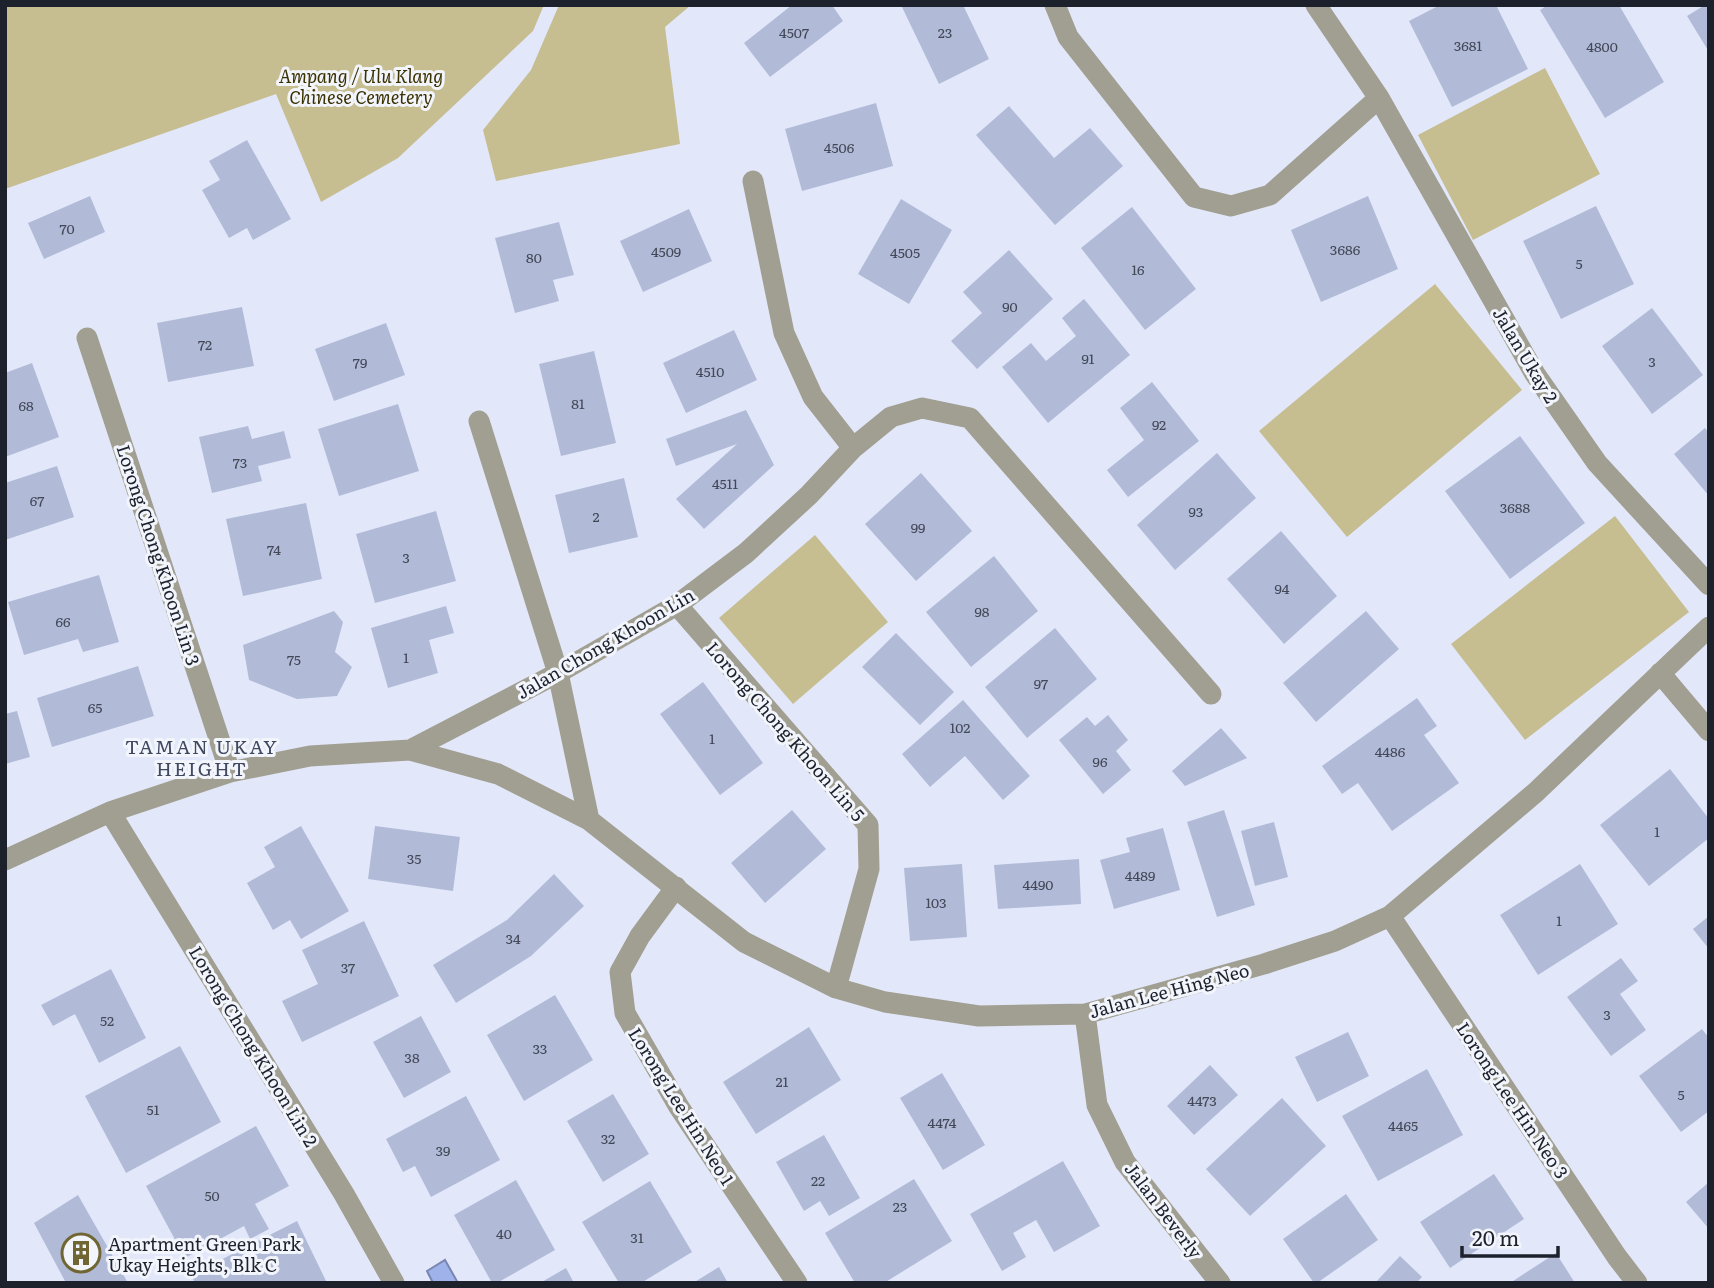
<svg xmlns="http://www.w3.org/2000/svg" width="1714" height="1288" font-family="Literata,serif">
  <style>
    .green { fill: #c6bd91 }
    .water { fill: #a0b2ea; stroke: #7986b1; stroke-width: 2 }
    .building { fill: #b1bbd8 }
    .lines { fill: none; stroke-linecap: round; stroke-linejoin: round }
    .minor { stroke: #a19f91; stroke-width: 21 }
    .labels { text-anchor: middle; dominant-baseline: central; stroke-width: 6; stroke-linejoin: round; paint-order: stroke }
    .number-label { font-size: 14px; fill: #424857 }
    .park-label { font-size: 18px; font-style: italic; fill: #3a3100; stroke: #f3f5fc }
    .street-label { font-size: 18px; fill: #1d212c; stroke: #f3f5fc }
    .poi-label { font-size: 18px; fill: #1d212c; stroke: #f3f5fc; text-anchor: start }
    .neighbourhood-label { font-size: 19px; letter-spacing: 2px; fill: #404961; stroke: #f3f5fc }
  </style>
  <rect width="100%" height="100%" fill="#e2e8fa"/>
  <!-- green -->
  <path class="green" d="M5,5H544L533,31L398,158L321,202L276,94L5,189Z
    M559,5H691L665,27L680,144L496,181L483,130L531,70Z
    M1545,68L1600,174L1473,240L1418,135Z
    M1435,284L1522,390L1347,537L1259,431Z
    M1615,516L1689,612L1525,740L1451,644Z
    M815,535L888,622L793,704L719,618Z"/>
  <!-- water -->
  <path class="water" d="M445,1260L458,1283H433L427,1271Z"/>
  <!-- building -->
  <path class="building" d="M792,5H832L843,21L770,77L744,43Z
    M901,5H963L989,59L939,84Z
    M1440,5H1496L1528,69L1452,107L1409,21Z
    M1548,5H1619L1664,82L1605,118L1540,10Z
    M1705,5H1709V52L1687,16Z
    M876,103L893,166L802,191L785,129Z
    M1009,106L1054,158L1090,128L1123,166L1055,225L976,135Z
    M247,140L291,219L253,240L247,228L229,238L202,190L220,180L209,161Z
    M90,196L105,232L44,259L28,223Z
    M1368,196L1398,269L1321,302L1291,230Z
    M901,199L952,230L909,304L858,274Z
    M1596,206L1634,284L1561,319L1523,241Z
    M1132,207L1196,289L1145,330L1081,248Z
    M689,209L712,261L643,292L620,241Z
    M559,222L574,275L553,280L559,301L515,313L495,238Z
    M1009,250L1053,299L977,369L951,341L982,313L963,292Z
    M1084,299L1130,355L1048,423L1002,367L1031,343L1046,361L1076,336L1062,318Z
    M242,307L254,366L168,382L157,323Z
    M1652,308L1703,375L1652,414L1602,346Z
    M386,323L405,375L334,401L315,349Z
    M734,330L757,380L686,413L663,363Z
    M594,351L616,443L561,456L539,364Z
    M32,363L59,437L5,457V373Z
    M1152,382L1199,441L1128,497L1107,470L1144,440L1120,408Z
    M398,404L419,471L339,496L318,429Z
    M746,410L774,465L704,529L676,499L737,444L676,466L666,439Z
    M248,426L252,439L284,431L291,458L258,466L262,481L212,493L199,437Z
    M1705,428L1709,433V496L1674,454Z
    M1520,436L1585,523L1510,579L1445,491Z
    M1217,453L1256,498L1175,570L1137,525Z
    M57,466L74,517L5,540V483Z
    M921,473L972,531L916,581L865,524Z
    M624,478L638,537L569,553L555,495Z
    M306,503L322,579L243,596L226,519Z
    M436,511L456,581L375,603L356,534Z
    M1281,531L1337,596L1284,644L1227,579Z
    M994,556L1038,611L971,667L926,612Z
    M99,575L119,642L83,652L78,639L24,655L8,602Z
    M446,606L454,633L429,640L438,673L388,688L371,628Z
    M334,611L343,622L335,652L352,667L337,696L297,699L249,680L243,645Z
    M1366,611L1399,649L1316,722L1283,683Z
    M1055,628L1097,679L1027,738L985,687Z
    M896,633L954,692L920,725L862,667Z
    M138,666L154,716L52,747L37,698Z
    M703,682L763,763L720,795L660,714Z
    M1417,698L1437,726L1424,735L1459,783L1392,831L1358,783L1342,794L1322,766Z
    M963,700L1030,776L1003,800L965,756L930,787L902,754Z
    M17,711L30,757L5,764V714Z
    M1108,715L1128,740L1116,751L1131,770L1103,794L1059,740L1087,717L1095,726Z
    M1221,728L1247,758L1185,786L1172,771Z
    M1670,769L1709,819V838L1649,886L1600,825Z
    M792,810L826,849L765,903L731,863Z
    M1224,810L1255,905L1217,917L1187,822Z
    M1274,822L1288,877L1255,886L1241,831Z
    M301,826L349,911L301,939L290,920L273,930L247,883L275,867L264,847Z
    M375,826L460,837L453,891L368,879Z
    M1163,828L1180,890L1114,909L1100,860L1130,852L1126,838Z
    M1079,859L1081,904L998,909L994,865Z
    M962,864L967,937L910,941L904,868Z
    M1580,864L1618,924L1538,975L1500,915Z
    M554,874L584,906L531,956L456,1003L433,965L507,920Z
    M1709,916V949L1693,929Z
    M364,921L399,996L302,1042L282,1001L318,984L302,950Z
    M1621,958L1638,981L1620,994L1646,1030L1611,1056L1567,997Z
    M111,969L146,1038L99,1063L75,1014L53,1026L41,1005Z
    M555,995L593,1060L524,1101L487,1035Z
    M421,1016L451,1072L404,1098L373,1042Z
    M809,1027L841,1080L756,1134L723,1082Z
    M1702,1029L1709,1038V1111L1681,1132L1639,1076Z
    M1348,1032L1369,1076L1317,1102L1295,1057Z
    M180,1046L221,1122L126,1173L85,1096Z
    M1210,1065L1238,1095L1194,1135L1167,1106Z
    M1427,1069L1463,1135L1378,1181L1342,1116Z
    M942,1073L985,1145L943,1170L900,1098Z
    M613,1094L649,1154L603,1182L567,1121Z
    M466,1096L500,1160L431,1197L415,1166L403,1172L386,1139Z
    M1282,1098L1326,1146L1250,1216L1206,1169Z
    M256,1126L289,1186L255,1204L269,1229L250,1239L244,1226L185,1258L146,1186Z
    M824,1135L860,1198L829,1216L820,1201L804,1211L776,1162Z
    M1063,1161L1100,1226L1054,1252L1036,1220L1013,1233L1026,1257L1002,1271L970,1214Z
    M1494,1174L1524,1219L1450,1268L1420,1222Z
    M914,1179L952,1241L884,1283H855L825,1233Z
    M516,1180L555,1250L497,1283H492L454,1215Z
    M650,1181L692,1252L641,1283H619L582,1222Z
    M1709,1182V1229L1686,1202Z
    M1346,1194L1378,1240L1317,1283H1314L1283,1239Z
    M78,1195L128,1283H66L34,1223Z
    M297,1221L327,1283H195L191,1275Z
    M1556,1253L1575,1283H1510Z
    M1400,1256L1422,1277L1416,1283H1375Z
    M719,1267L728,1283H693Z
    M566,1268L574,1283H540Z"/>
  <g class="lines">
    <!-- minor -->
    <path class="minor" d="M1055,5L1068,37L1194,197L1231,206L1270,195L1379,98
      M1316,5L1379,98L1535,374L1597,463L1709,585
      M753,181L784,333L813,397L853,448
      M87,338L230,772
      M479,421L558,673L589,820
      M677,605L868,825L869,869L836,988
      M1660,673L1709,731
      M410,750L498,774L589,820L744,942L836,988L885,1002L979,1016L1085,1014L1264,964L1335,941L1390,916L1536,792L1709,627
      M110,812L344,1194L394,1283
      M5,860L110,812L230,772L310,756L410,750L558,673L677,605L746,553L809,495L853,448L891,417L922,408L970,418L1211,694
      M676,887L640,936L620,972L625,1013L679,1107L797,1283
      M1390,916L1617,1257L1637,1283
      M1085,1014L1097,1105L1125,1162L1220,1283"/>
  </g>
  <!-- icons -->
  <defs>
    <symbol id="building-ring" viewBox="-11 -11 22 22"><circle r="9.5" fill="#f3f5fc" stroke="#706633" stroke-width="1.5"/><path d="M-4-6H4V6H1V3H-1V6H-4ZM-2.5-4.3h1.7v1.8h-1.7ZM.8-4.3h1.7v1.8H.8ZM-2.5-1h1.7V.8h-1.7ZM.8-1h1.7V.8H.8Z" fill="#706633"/></symbol>
  </defs>
  <g fill-rule="evenodd">
    <use href="#building-ring" x="59" y="1231" width="44" height="44"/>
  </g>
  <g class="labels">
    <!-- number labels -->
    <g class="number-label">
      <text x="794" y="32">4507</text>
      <text x="945" y="32">23</text>
      <text x="1468" y="45">3681</text>
      <text x="1602" y="46">4800</text>
      <text x="839" y="147">4506</text>
      <text x="67" y="228">70</text>
      <text x="1345" y="249">3686</text>
      <text x="666" y="251">4509</text>
      <text x="905" y="252">4505</text>
      <text x="534" y="257">80</text>
      <text x="1579" y="263">5</text>
      <text x="1138" y="269">16</text>
      <text x="1010" y="306">90</text>
      <text x="205" y="344">72</text>
      <text x="1088" y="358">91</text>
      <text x="1652" y="361">3</text>
      <text x="360" y="362">79</text>
      <text x="710" y="371">4510</text>
      <text x="578" y="403">81</text>
      <text x="26" y="405">68</text>
      <text x="1159" y="424">92</text>
      <text x="240" y="462">73</text>
      <text x="725" y="483">4511</text>
      <text x="37" y="500">67</text>
      <text x="1515" y="507">3688</text>
      <text x="1196" y="511">93</text>
      <text x="596" y="516">2</text>
      <text x="918" y="527">99</text>
      <text x="274" y="549">74</text>
      <text x="406" y="557">3</text>
      <text x="1282" y="588">94</text>
      <text x="982" y="611">98</text>
      <text x="63" y="621">66</text>
      <text x="406" y="657">1</text>
      <text x="294" y="659">75</text>
      <text x="1041" y="683">97</text>
      <text x="95" y="707">65</text>
      <text x="960" y="727">102</text>
      <text x="712" y="738">1</text>
      <text x="1390" y="751">4486</text>
      <text x="1100" y="761">96</text>
      <text x="1657" y="831">1</text>
      <text x="414" y="858">35</text>
      <text x="1140" y="875">4489</text>
      <text x="1038" y="884">4490</text>
      <text x="936" y="902">103</text>
      <text x="1559" y="920">1</text>
      <text x="513" y="938">34</text>
      <text x="348" y="967">37</text>
      <text x="1607" y="1014">3</text>
      <text x="107" y="1020">52</text>
      <text x="540" y="1048">33</text>
      <text x="412" y="1057">38</text>
      <text x="782" y="1081">21</text>
      <text x="1681" y="1094">5</text>
      <text x="1202" y="1100">4473</text>
      <text x="153" y="1109">51</text>
      <text x="942" y="1122">4474</text>
      <text x="1403" y="1125">4465</text>
      <text x="608" y="1138">32</text>
      <text x="443" y="1150">39</text>
      <text x="818" y="1180">22</text>
      <text x="212" y="1195">50</text>
      <text x="900" y="1206">23</text>
      <text x="504" y="1233">40</text>
      <text x="637" y="1237">31</text>
    </g>
    <!-- park labels -->
    <g class="park-label">
      <text x="361" y="75">Ampang / Ulu Klang<tspan x="361" dy="21">Chinese Cemetery</tspan></text>
    </g>
    <!-- street labels -->
    <g class="street-label">
      <text transform="translate(1526 355) rotate(59)">Jalan Ukay 2</text>
      <text transform="translate(159 555) rotate(72)">Lorong Chong Khoon Lin 3</text>
      <text transform="translate(605 643) rotate(-30)">Jalan Chong Khoon Lin</text>
      <text transform="translate(786 731) rotate(49)">Lorong Chong Khoon Lin 5</text>
      <text transform="translate(1169 990) rotate(-15)">Jalan Lee Hing Neo</text>
      <text transform="translate(254 1046) rotate(59)">Lorong Chong Khoon Lin 2</text>
      <text transform="translate(1513 1100) rotate(56)">Lorong Lee Hin Neo 3</text>
      <text transform="translate(682 1106) rotate(58)">Lorong Lee Hin Neo 1</text>
      <text transform="translate(1164 1210) rotate(53)">Jalan Beverly</text>
    </g>
    <!-- poi labels -->
    <g class="poi-label">
      <text x="108" y="1243">Apartment Green Park<tspan x="108" dy="21">Ukay Heights, Blk C</tspan></text>
    </g>
    <!-- neighbourhood labels -->
    <g class="neighbourhood-label">
      <text x="202" y="746">TAMAN UKAY<tspan x="202" dy="22">HEIGHT</tspan></text>
    </g>
  </g>
  <!-- border -->
  <rect width="1714" height="1288" fill="none" stroke="#1d212c" stroke-width="14"/>
  <!-- scale -->
  <path d="M1462 1246v10h96v-10" fill="none" stroke="#1d212c" stroke-width="3.5"/>
  <text x="1472" y="1246" font-size="21" fill="#1d212c" stroke="#f3f5fc" stroke-width="5" paint-order="stroke">20 m</text>
</svg>
